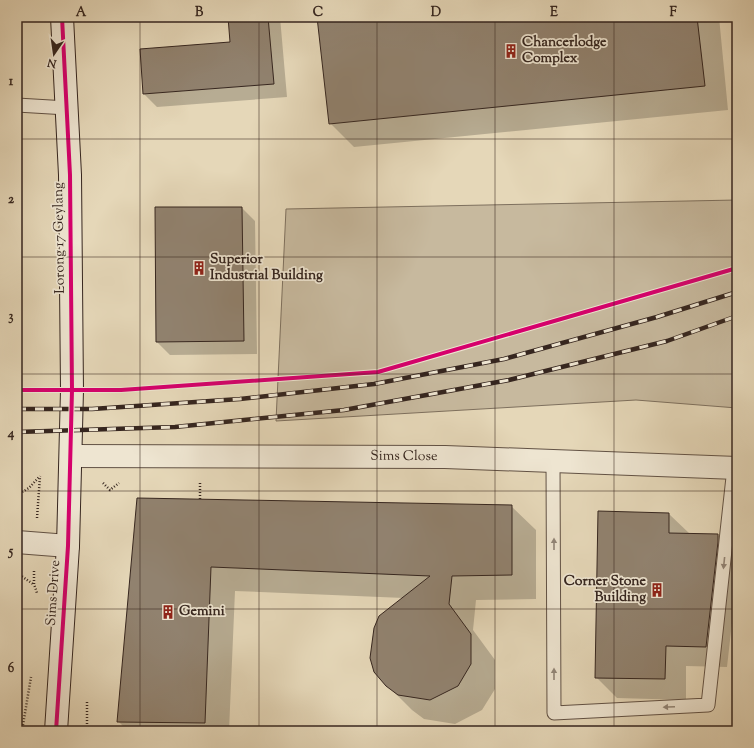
<svg xmlns="http://www.w3.org/2000/svg" width="754" height="748" font-family="'Sorts Mill Goudy',serif">
  <style>
    .green { fill: #c7b99e; stroke: #7e705e }
    .shadow { fill: #0003 }
    .building { fill: #91826f; stroke: #36261f }
    .lines { fill: none; stroke-linecap: round; stroke-linejoin: round }
    .lane-casing { stroke: #625245; stroke-width: 15 }
    .street-casing { stroke: #625245; stroke-width: 24 }
    .secondary-casing { stroke: #36261f; stroke-width: 24 }
    .path { stroke: #36261f; stroke-width: 2.5; stroke-dasharray: 1 2; stroke-linecap: butt }
    .lane { stroke: #eee5d1; stroke-width: 13 }
    .street { stroke: #eee5d1; stroke-width: 22 }
    .secondary { stroke: #eee5d1; stroke-width: 22 }
    .rail-casing { stroke: #36261f; stroke-width: 4.5 }
    .rail { stroke: #eee5d1; stroke-width: 3; stroke-dasharray: 9; stroke-linecap: butt }
    .cycleway-casing { stroke: #eee5d1; stroke-width: 6 }
    .cycleway { stroke: #d6006c; stroke-width: 4 }
    .oneway { fill: #928678 }
    .grid { fill: none; stroke: #36261f; stroke-width: 1; stroke-opacity: 0.55 }
    .labels { text-anchor: middle; dominant-baseline: central; stroke-width: 3.5; stroke-linejoin: round; paint-order: stroke }
    .poi-label { font-size: 14px; font-weight: bold; fill: #36261f; stroke: #eee5d1; text-anchor: start }
    .street-label { font-size: 14px; fill: #36261f; stroke: #eee5d1 }
    .neatline { fill: none; stroke: #36261f; stroke-width: 1.5 }
    .grid-label { font-size: 13px; text-anchor: middle; font-weight: bold; fill: #36261f }
  </style>
  <rect width="100%" height="100%" fill="#e5d7b8"/>
  <filter id="stains"><feTurbulence type="fractalNoise" baseFrequency=".005" numOctaves="4"/><feColorMatrix values="0 0 0 0 .2 0 0 0 0 .09 0 0 0 0 .02 0 0 0 .5 -.17"/></filter>
  <radialGradient id="worn" r=".72"><stop offset=".6" stop-color="#630" stop-opacity="0"/><stop offset="1" stop-color="#630" stop-opacity=".3"/></radialGradient>
  <!-- green -->
  <path class="green" d="M737,200V408L636,400L276,421L286,209Z"/>
  <!-- shadow -->
  <path class="shadow" d="M229,17H280L287,97L157,107L144,94L141,50L231,43Z
    M318,17H719L728,110L354,147L330,123Z
    M156,208H242L255,221L257,354L170,355L157,342Z
    M138,499L511,506L536,530V599L476,600L473,630L495,660V689L482,710L455,724L424,719L412,710L387,685L404,598L235,591L229,731H128L118,721Z
    M669,514L690,534L718,535L737,555V578L727,667L686,666V700L617,698L596,677Z"/>
  <!-- building -->
  <path class="building" d="M228,17H268L274,84L143,94L140,49L230,42Z
    M317,17H697L705,86L329,124Z
    M155,207H242L244,341L156,342Z
    M137,498L512,505V575L452,576L449,604L471,634V664L458,686L430,700L398,695L386,686L374,672L370,658L374,628L379,616L430,576L211,567L205,723L117,722Z
    M598,511L669,513V533L718,534V542L706,647L666,646L665,679L595,678Z"/>
  <g class="lines">
    <defs>
      <path id="lane" d="M17,105L67,108
        M553,461L554,713L708,705L734,468"/>
      <g id="street">
        <path id="s1" d="M71,456L445,457L553,461L737,468"/>
        <path d="M17,542L68,546"/>
      </g>
      <path id="secondary" d="M56,731L68,546L72,390L70,175L62,17"/>
    </defs>
    <!-- lane casing -->
    <use href="#lane" class="lane-casing"/>
    <!-- street casing -->
    <use href="#street" class="street-casing"/>
    <!-- secondary casing -->
    <use href="#secondary" class="secondary-casing"/>
    <!-- path -->
    <path class="path" d="M103,483L110,490L119,483
      M200,483V499
      M17,495L29,488L40,476
      M37,518L40,476
      M34,571V584L37,593
      M17,573L33,584
      M87,702V731
      M22,731L31,677"/>
    <!-- lane -->
    <use href="#lane" class="lane"/>
    <!-- street -->
    <use href="#street" class="street"/>
    <!-- secondary -->
    <use href="#secondary" class="secondary"/>
    <defs>
      <path id="rail" d="M17,409H92L240,399L374,384L504,359L657,317L737,292
        M17,432L175,427L344,410L509,380L667,341L737,316"/>
    </defs>
    <!-- rail casing -->
    <use href="#rail" class="rail-casing"/>
    <!-- rail -->
    <use href="#rail" class="rail"/>
    <defs>
      <path id="cycleway" d="M17,390H121L378,372L737,268
        M56,731L68,546L72,390L70,175L62,17"/>
    </defs>
    <!-- cycleway casing -->
    <use href="#cycleway" class="cycleway-casing"/>
    <!-- cycleway -->
    <use href="#cycleway" class="cycleway"/>
  </g>
  <!-- one-way arrows -->
  <defs><path id="oneway-solid" d="M-6-.8H1V-3.2L6.5 0L1 3.2V.8H-6Z"/></defs>
  <g class="oneway">
    <use href="#oneway-solid" transform="translate(554 544) rotate(-90)"/>
    <use href="#oneway-solid" transform="translate(724 563) rotate(96)"/>
    <use href="#oneway-solid" transform="translate(554 674) rotate(-90)"/>
    <use href="#oneway-solid" transform="translate(669 707) rotate(177)"/>
  </g>
  <!-- grid -->
  <path class="grid" d="M140,17V731M259,17V731M377,17V731M495,17V731M614,17V731M17,139H737M17,257H737M17,374H737M17,491H737M17,609H737"/>
  <!-- icons -->
  <defs>
    <symbol id="building-bare" viewBox="-9 -9 18 18"><path d="M-4-6H4V6H1V3H-1V6H-4ZM-2.5-4.3h1.7v1.8h-1.7ZM.8-4.3h1.7v1.8H.8ZM-2.5-1h1.7V.8h-1.7ZM.8-1h1.7V.8H.8Z" fill="#8f2418" stroke="#eee5d1" stroke-width="2.5" paint-order="stroke"/></symbol>
  </defs>
  <g fill-rule="evenodd">
    <use href="#building-bare" x="501" y="41" width="20" height="20"/>
    <use href="#building-bare" x="189" y="258" width="20" height="20"/>
    <use href="#building-bare" x="647" y="580" width="20" height="20"/>
    <use href="#building-bare" x="158" y="602" width="20" height="20"/>
  </g>
  <g class="labels">
    <!-- poi labels -->
    <g class="poi-label">
      <text x="522" y="43">Chancerlodge<tspan x="522" dy="16">Complex</tspan></text>
      <text x="210" y="260">Superior<tspan x="210" dy="16">Industrial Building</tspan></text>
      <text x="646" y="582" text-anchor="end">Corner Stone<tspan x="646" dy="16">Building</tspan></text>
      <text x="179" y="612">Gemini</text>
    </g>
    <!-- street labels -->
    <g class="street-label">
      <text transform="translate(60 238) rotate(-91)">Lorong 17 Geylang</text>
      <text stroke="none"><textPath href="#s1" startOffset="333">Sims Close</textPath></text>
      <text transform="translate(54 593) rotate(-86)">Sims Drive</text>
    </g>
  </g>
  <!-- margin -->
  <rect width="754" height="748" fill="none" stroke="#e5d7b8" stroke-width="44"/>
  <!-- north arrow -->
  <g transform="translate(54 54) rotate(193)" stroke="#eee5d1" stroke-width="3" paint-order="stroke">
  <path d="M0-3L7 15L0 10L-7 15Z" fill="#36261f"/>
  <text y="-6" font-size="11" font-weight="bold" text-anchor="middle" fill="#36261f">N</text>
  </g>
  <rect x="22" y="22" width="710" height="704" class="neatline"/>
  <g class="grid-label">
    <text x="81" y="16">A</text>
    <text x="199" y="16">B</text>
    <text x="318" y="16">C</text>
    <text x="436" y="16">D</text>
    <text x="554" y="16">E</text>
    <text x="673" y="16">F</text>
    <text x="11" y="85">1</text>
    <text x="11" y="203">2</text>
    <text x="11" y="320">3</text>
    <text x="11" y="437">4</text>
    <text x="11" y="555">5</text>
    <text x="11" y="672">6</text>
  </g>
  <rect width="100%" height="100%" filter="url(#stains)"/>
  <rect width="100%" height="100%" fill="url(#worn)"/>
</svg>
